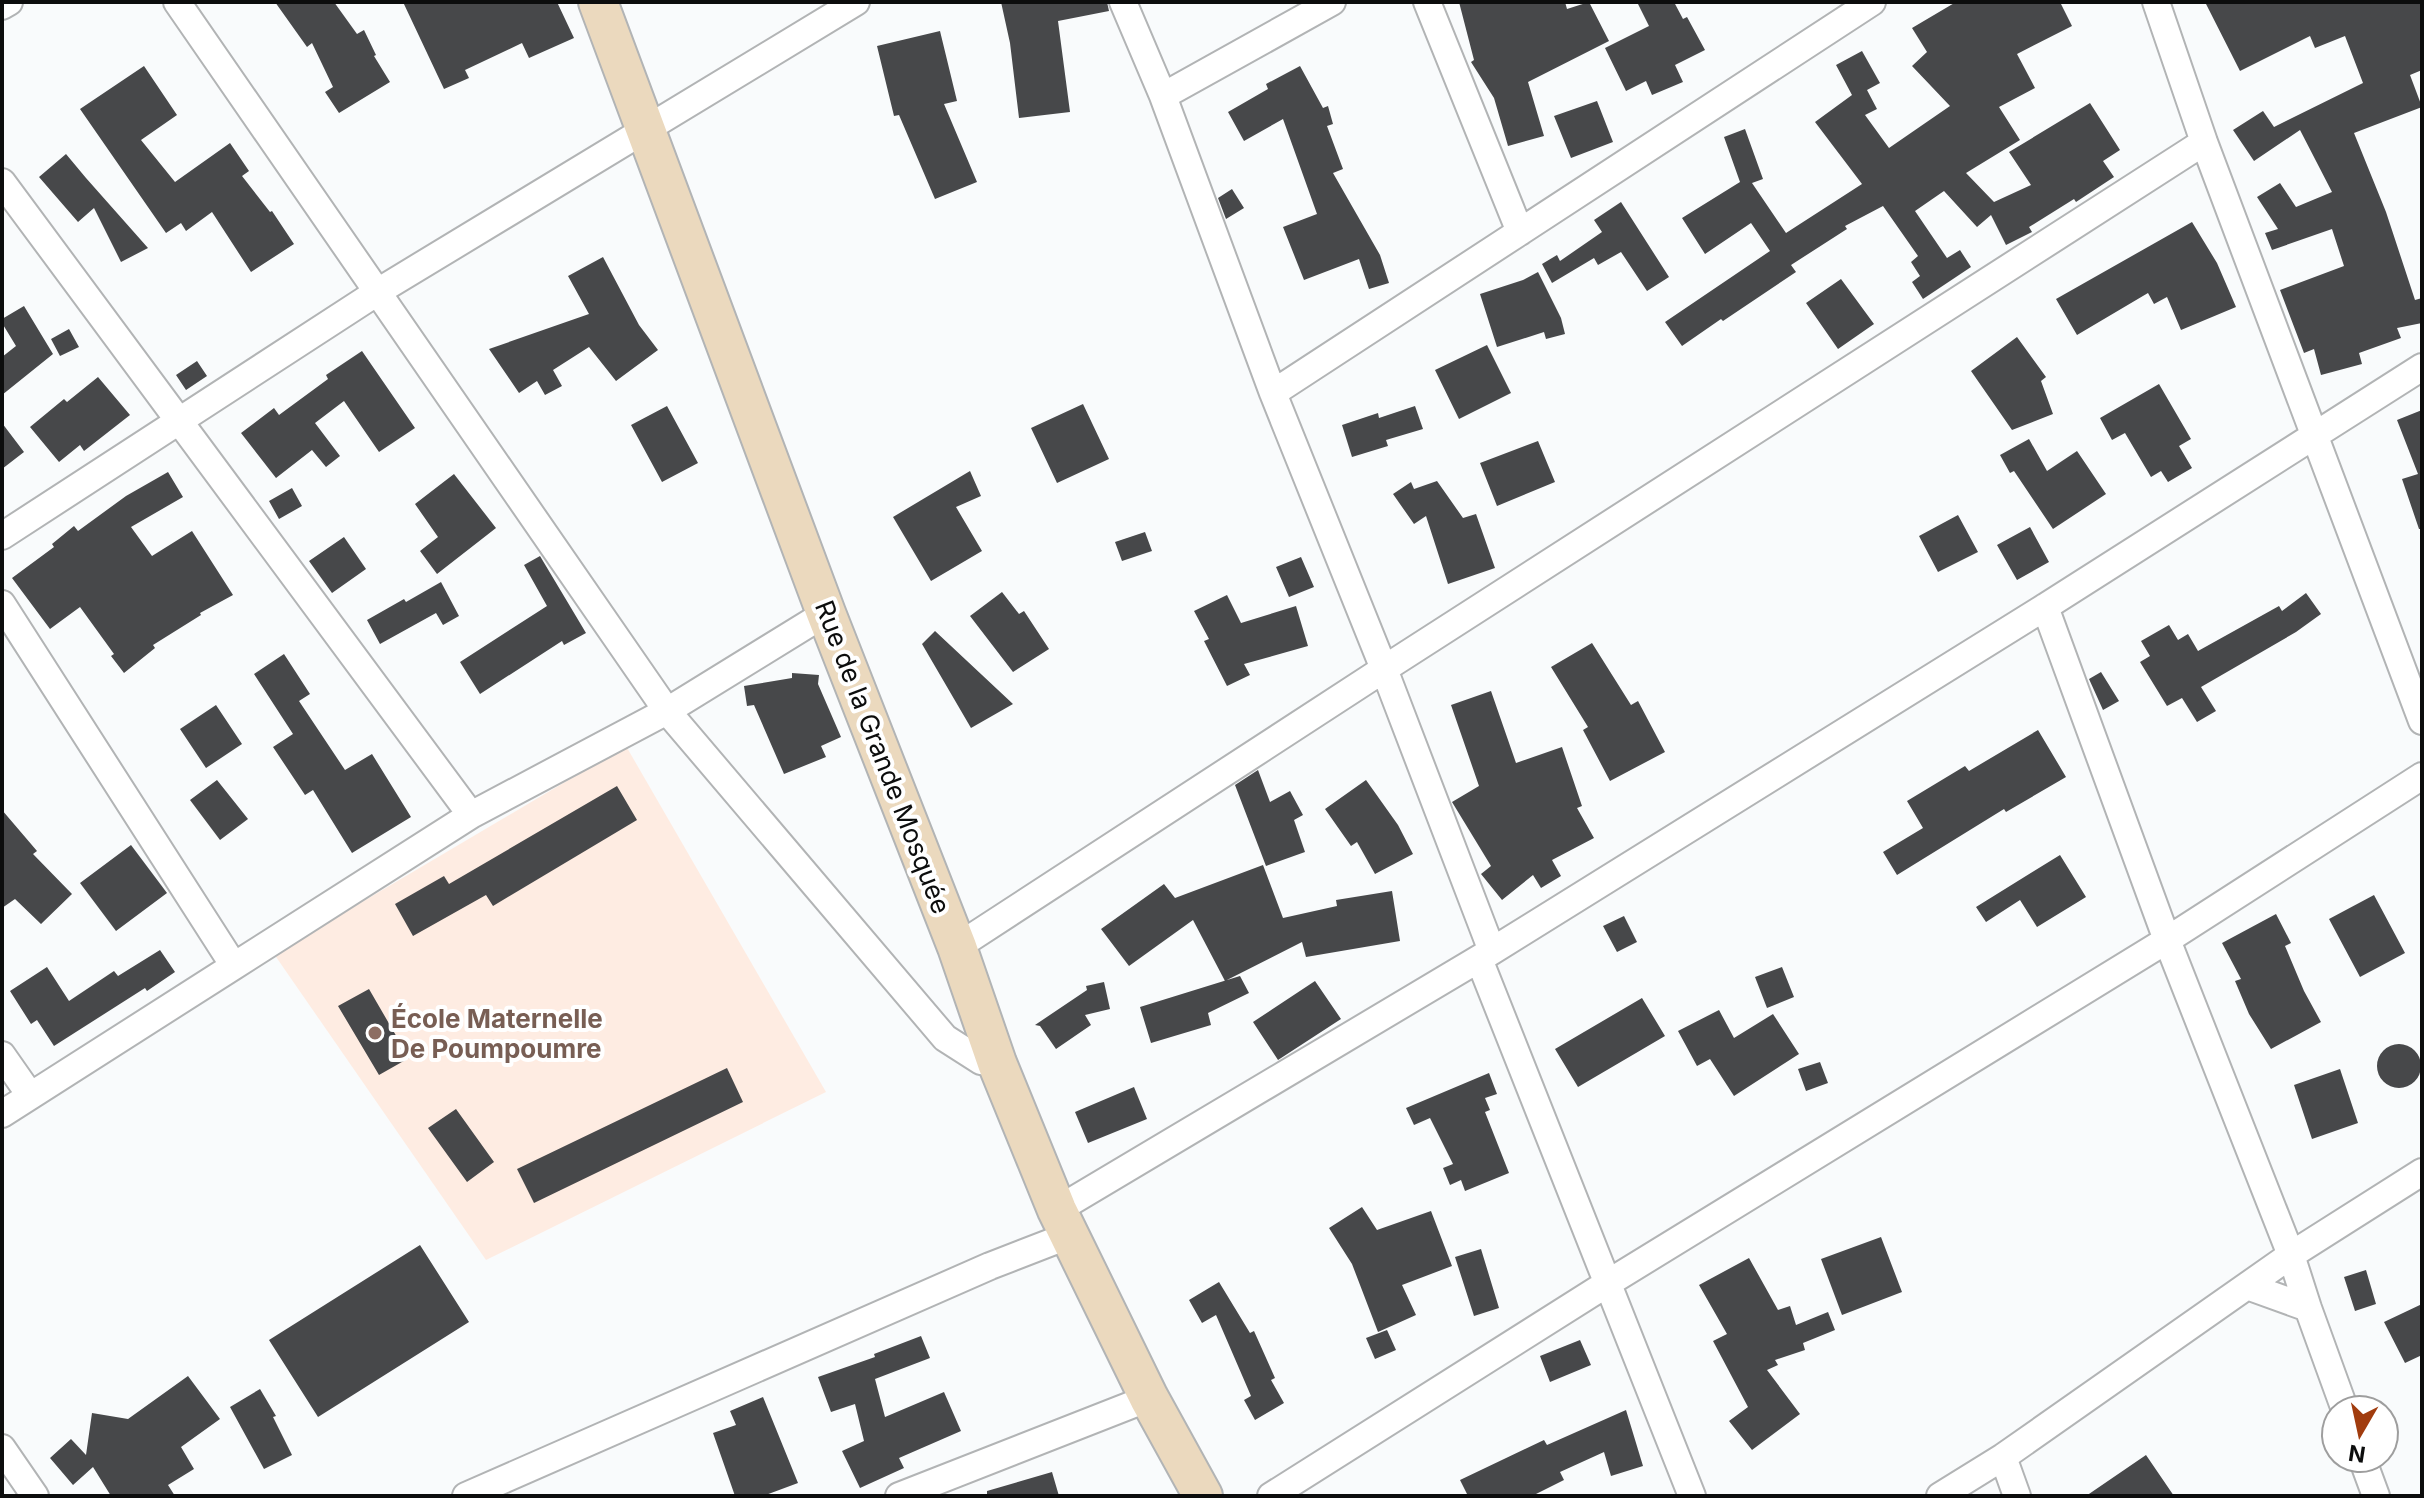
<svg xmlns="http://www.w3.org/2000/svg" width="2424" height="1498" font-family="Inter,sans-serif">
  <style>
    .education { fill: #feece2 }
    .building { fill: #47484a }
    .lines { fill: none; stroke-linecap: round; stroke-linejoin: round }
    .street-casing { stroke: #b2b4b5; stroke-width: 30 }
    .secondary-casing { stroke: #b2b4b5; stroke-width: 42 }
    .street { stroke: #fff; stroke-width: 26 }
    .secondary { stroke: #ebd9be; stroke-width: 38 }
    .education-dot { fill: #8d6e63; stroke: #fff; stroke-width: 3 }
    .labels { text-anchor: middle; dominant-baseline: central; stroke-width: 8; stroke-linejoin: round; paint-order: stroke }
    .street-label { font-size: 26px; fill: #0c0d0d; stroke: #fff }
    .education-label { font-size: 26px; font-weight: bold; fill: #785e54; stroke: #fff; text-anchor: start }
  </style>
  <rect width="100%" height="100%" fill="#f9fbfc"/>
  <!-- education -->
  <path class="education" d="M626,746L826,1092L486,1260L274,954Z"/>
  <!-- building -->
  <path class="building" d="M275,2H334L357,34L364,30L376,55L374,56L390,82L339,113L325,92L333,87L312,43L307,47Z
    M403,2H557L574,38L529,58L522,43L465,70L469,78L444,89Z
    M1001,2H1107L1109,11L1058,21L1070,112L1019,118L1010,43Z
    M1459,2H1565L1567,9L1589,2L1609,41L1528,82L1544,136L1508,146L1494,98L1471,62L1474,60Z
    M1637,2H1674L1683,19L1687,17L1705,50L1675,65L1683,82L1652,95L1646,81L1626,91L1605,48L1649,26Z
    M1956,2H2060L2072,26L2017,54L2035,88L1999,107L2020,140L1966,173L1994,202L2031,185L2009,152L2090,103L2120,150L2103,161L2114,177L2076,202L2074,199L2029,227L2032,232L2006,245L1991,215L1977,227L1944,191L1915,211L1947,258L1960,250L1971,267L1923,299L1912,282L1920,276L1911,262L1918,256L1883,206L1845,226L1847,229L1791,265L1796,272L1723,321L1721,319L1682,346L1665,322L1770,251L1751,223L1705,254L1682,218L1740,182L1724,137L1745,129L1763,179L1752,183L1786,233L1862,184L1815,122L1852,95L1836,65L1862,51L1880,83L1867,90L1877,109L1865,115L1889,148L1950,106L1912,66L1927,52L1912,28Z
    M2205,2H2422V70L2410,75L2422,107L2354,133L2386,212L2415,300L2422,298V323L2397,328L2401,338L2359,353L2362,364L2321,375L2314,349L2304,353L2280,290L2344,266L2332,229L2272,250L2265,233L2278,229L2257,197L2280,183L2296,207L2332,192L2300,130L2254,161L2233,130L2263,111L2274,127L2363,83L2345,36L2315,48L2310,36L2240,71Z
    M940,31L957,101L944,104L977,182L935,199L899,115L894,116L877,46Z
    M144,66L177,115L141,140L175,182L230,143L249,171L242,176L270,212L272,211L294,244L251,272L212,212L186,231L181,223L166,233L80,109Z
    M1300,66L1323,108L1328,106L1333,124L1327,126L1343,169L1333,173L1380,255L1389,283L1369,289L1359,259L1304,280L1283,227L1317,214L1283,119L1244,141L1228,112L1268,89L1266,84Z
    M1597,101L1613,142L1571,158L1554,116Z
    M66,154L86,178L148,248L121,262L94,208L78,222L39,177Z
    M1232,189L1244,208L1226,219L1218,198Z
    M1621,202L1669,277L1647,291L1621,252L1598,265L1594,258L1552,283L1542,264L1557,255L1560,261L1602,232L1594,220Z
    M2192,222L2217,263L2236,307L2181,330L2167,297L2154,304L2148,293L2077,335L2056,299Z
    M603,257L639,325L658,350L616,381L589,347L553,370L562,386L545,395L537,381L519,393L489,349L589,314L568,276Z
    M1538,272L1561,318L1565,334L1546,339L1544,332L1497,347L1480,294L1523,280Z
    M1841,279L1874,324L1838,349L1806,303Z
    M24,306L53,354L2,395V357L16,346L2,323V319Z
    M69,329L79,347L60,356L51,339Z
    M2017,337L2046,377L2041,381L2053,414L2012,430L1971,371Z
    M1487,345L1511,393L1459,419L1435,370Z
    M362,351L415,428L379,452L344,401L315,423L340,456L326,467L312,450L276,478L241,433L274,408L279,415L328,379L326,375Z
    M197,361L207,376L186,390L176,375Z
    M98,377L130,415L84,451L80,445L59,462L30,427L64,399L67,402Z
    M2159,384L2191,439L2179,446L2192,468L2168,482L2161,471L2151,477L2125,433L2112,440L2100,418Z
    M1083,404L1109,459L1057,483L1031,428Z
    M667,406L698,463L662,482L631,425Z
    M1415,406L1423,429L1386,440L1388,446L1352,457L1342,425L1378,413L1379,418Z
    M2422,410V529H2419L2402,479L2418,474L2397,420Z
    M2,423L24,452L2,469Z
    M2029,439L2047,471L2077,451L2106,494L2053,529L2014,471L2010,473L2000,455Z
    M1538,441L1555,482L1497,506L1480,463Z
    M970,471L981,496L956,507L982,551L931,581L893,517Z
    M168,472L183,497L131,527L152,556L192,531L233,595L200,613L201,615L153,645L155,648L124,673L111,656L114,654L80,607L50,629L12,578L54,547L52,544L74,526L78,531L126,496Z
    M454,474L496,528L437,574L420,551L438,537L415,504Z
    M1437,481L1463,518L1476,514L1495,568L1448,584L1426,516L1414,524L1393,494L1411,482L1414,489Z
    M292,488L302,506L279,519L269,501Z
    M1958,515L1978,552L1938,572L1919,536Z
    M2030,527L2049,562L2017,580L1997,545Z
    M1145,532L1152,551L1122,561L1115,542Z
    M344,537L366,569L332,593L309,561Z
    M540,556L586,633L564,645L562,641L480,694L460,662L547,606L524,565Z
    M1301,557L1314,587L1289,597L1276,567Z
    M441,582L459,616L443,625L436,613L380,644L367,620L404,599L406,602Z
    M1002,592L1019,614L1024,611L1049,649L1013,672L970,616Z
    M2306,593L2321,614L2296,632L2201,687L2216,711L2197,722L2182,698L2167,706L2140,662L2150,656L2141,641L2169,625L2178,640L2188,634L2198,651L2279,606L2282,611Z
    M1227,595L1241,623L1296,606L1308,646L1244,664L1250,675L1227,686L1204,641L1209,639L1194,611Z
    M935,631L1013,704L971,728L922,644Z
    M1592,643L1631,705L1638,701L1665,752L1610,781L1583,730L1588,727L1551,667Z
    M284,654L310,694L299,701L345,770L372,754L411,817L352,853L313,790L305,795L273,747L293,734L254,674Z
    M2101,672L2119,701L2103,710L2089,679Z
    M792,673L819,675L818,684L841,737L821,746L826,757L784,774L754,705L747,706L744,686L792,678Z
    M1491,691L1516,763L1562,747L1582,806L1577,808L1594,838L1552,860L1561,876L1541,888L1533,875L1502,900L1481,874L1491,866L1452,802L1479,786L1451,705Z
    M216,705L242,744L206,768L180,729Z
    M2038,730L2066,777L2006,812L2004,809L1897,875L1883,852L1923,828L1907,801L1965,766L1969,771Z
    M1258,770L1270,802L1290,791L1303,815L1294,820L1305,852L1266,866L1235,785Z
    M217,780L248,819L220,840L190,800Z
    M1366,780L1398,825L1413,854L1375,874L1357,842L1351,846L1325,809Z
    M617,786L637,820L493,906L486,895L413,936L395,904L444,876L449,884Z
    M2,810L37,851L33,854L72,894L41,924L15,899L2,908Z
    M131,845L167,893L116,931L80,883Z
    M2060,855L2086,897L2037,927L2020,900L1986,922L1976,907Z
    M1263,865L1283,918L1337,906L1336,900L1392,891L1400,941L1306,957L1302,942L1225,981L1193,920L1129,966L1101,929L1164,884L1175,898Z
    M2374,895L2405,953L2360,977L2329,919Z
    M2276,914L2291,943L2285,946L2304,991L2321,1022L2271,1049L2249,1014L2235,981L2241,979L2222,943Z
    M1624,916L1637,942L1617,952L1603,926Z
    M160,950L175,972L147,991L145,988L54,1046L37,1020L31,1024L10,991L47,967L69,1001L114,971L118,976Z
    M1782,967L1794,997L1767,1008L1755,977Z
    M1240,976L1249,993L1208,1013L1211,1025L1151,1043L1140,1007Z
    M1315,981L1341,1019L1278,1060L1253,1022Z
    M1104,982L1110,1009L1085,1015L1091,1025L1056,1049L1040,1026L1035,1025L1087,990L1086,986Z
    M369,989L409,1058L379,1075L338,1006Z
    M1642,998L1665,1036L1578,1087L1555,1049Z
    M1719,1010L1734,1038L1773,1014L1799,1054L1734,1096L1710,1059L1697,1066L1678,1031Z
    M2377 1066a22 22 0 1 1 44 0a22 22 0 1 1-44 0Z
    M1820,1062L1828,1083L1806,1091L1798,1069Z
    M727,1068L743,1102L534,1203L517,1169Z
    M2340,1069L2358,1123L2312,1139L2294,1085Z
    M1489,1073L1497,1094L1485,1098L1490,1110L1485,1112L1509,1173L1465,1191L1461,1180L1450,1185L1443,1168L1453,1164L1430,1118L1414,1125L1406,1108Z
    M1134,1087L1147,1119L1088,1143L1075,1112Z
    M456,1109L494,1162L467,1182L428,1128Z
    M1362,1207L1377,1230L1431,1211L1452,1266L1402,1285L1416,1315L1378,1332L1352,1264L1329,1228Z
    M1881,1237L1902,1292L1842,1315L1821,1259Z
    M420,1245L469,1322L318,1417L269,1340Z
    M1481,1249L1499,1308L1474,1316L1455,1257Z
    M1749,1258L1778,1310L1790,1306L1796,1325L1828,1312L1835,1330L1803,1343L1805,1350L1775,1360L1778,1365L1767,1370L1800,1414L1752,1450L1729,1421L1748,1407L1713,1341L1727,1334L1699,1285Z
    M2366,1270L2376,1304L2355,1311L2344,1277Z
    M1219,1282L1250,1333L1254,1331L1275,1378L1271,1380L1284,1403L1255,1420L1244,1400L1251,1396L1216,1315L1202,1323L1189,1300Z
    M2422,1304V1355L2405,1363L2384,1322Z
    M1387,1330L1396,1350L1375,1359L1366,1338Z
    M921,1336L930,1358L875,1379L885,1417L944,1392L961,1431L899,1458L904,1468L860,1488L842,1451L864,1441L855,1404L831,1412L818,1377L875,1357L874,1354Z
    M1580,1340L1591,1365L1550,1382L1540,1356Z
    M188,1376L220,1419L181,1447L194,1469L168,1485L175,1496H111L93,1467L73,1485L50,1458L71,1439L86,1455L92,1413L128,1419Z
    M260,1389L276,1416L273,1417L292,1455L264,1469L230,1407Z
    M763,1397L798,1483L763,1496H735L713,1433L736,1425L730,1411Z
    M1626,1410L1643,1466L1611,1476L1604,1452L1560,1472L1564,1480L1532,1496H1468L1460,1480L1544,1440L1547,1445Z
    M2146,1455L2174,1496H2086Z
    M1052,1472L1059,1496H987V1491Z"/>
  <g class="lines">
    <defs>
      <path id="street" d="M177,2L667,711L945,1038L981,1061L997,1063
        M1427,2L1520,232
        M2156,2L2204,142L2422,721
        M2,6L9,2
        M1163,96L1332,2
        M2,182L471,815
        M1273,393L1872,2
        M2,536L379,291L856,2
        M2,604L234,966L471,815L667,711L826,613
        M2045,607L2167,940L2291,1255L2308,1308L2345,1410
        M957,947L1384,669L1273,393L1163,96L1123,2
        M1492,951L1384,669L2204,142
        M1479,959L1692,1496
        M2,1055L30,1095
        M2,1114L234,966
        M1057,1210L1492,951L2045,607L2422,367
        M2247,1286L2308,1308
        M2,1448L35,1496
        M2003,1457L2017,1496
        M2362,1458L2376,1496
        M466,1496L990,1266L1070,1235
        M899,1496L1149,1398
        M1271,1496L1608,1283L2167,940L2422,776
        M1940,1496L2003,1457L2291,1255L2422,1172"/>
      <path id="secondary" d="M598,2L826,613L957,947L997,1063L1057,1210L1149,1398L1203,1496"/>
    </defs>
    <!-- street casing -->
    <use href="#street" class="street-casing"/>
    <!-- secondary casing -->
    <use href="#secondary" class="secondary-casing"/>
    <!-- street -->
    <use href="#street" class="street"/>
    <!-- secondary -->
    <use href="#secondary" class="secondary"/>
  </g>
  <!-- markers -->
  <circle class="education-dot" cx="375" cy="1033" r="8"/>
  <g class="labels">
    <!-- street labels -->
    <g class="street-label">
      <text transform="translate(883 757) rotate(69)">Rue de la Grande Mosquée</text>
    </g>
    <!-- education labels -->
    <g class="education-label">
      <text x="391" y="1018">École Maternelle<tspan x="391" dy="30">De Poumpoumre</tspan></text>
    </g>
  </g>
  <!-- border -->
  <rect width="2424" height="1498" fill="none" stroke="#0c0d0d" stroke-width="8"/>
  <!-- north arrow -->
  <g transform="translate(2360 1434) rotate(189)"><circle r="38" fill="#ffffff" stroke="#9e9e9e" stroke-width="2"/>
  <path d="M0-6L14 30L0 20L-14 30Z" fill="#a13c0e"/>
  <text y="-12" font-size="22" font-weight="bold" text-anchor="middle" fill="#0c0d0d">N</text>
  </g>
</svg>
